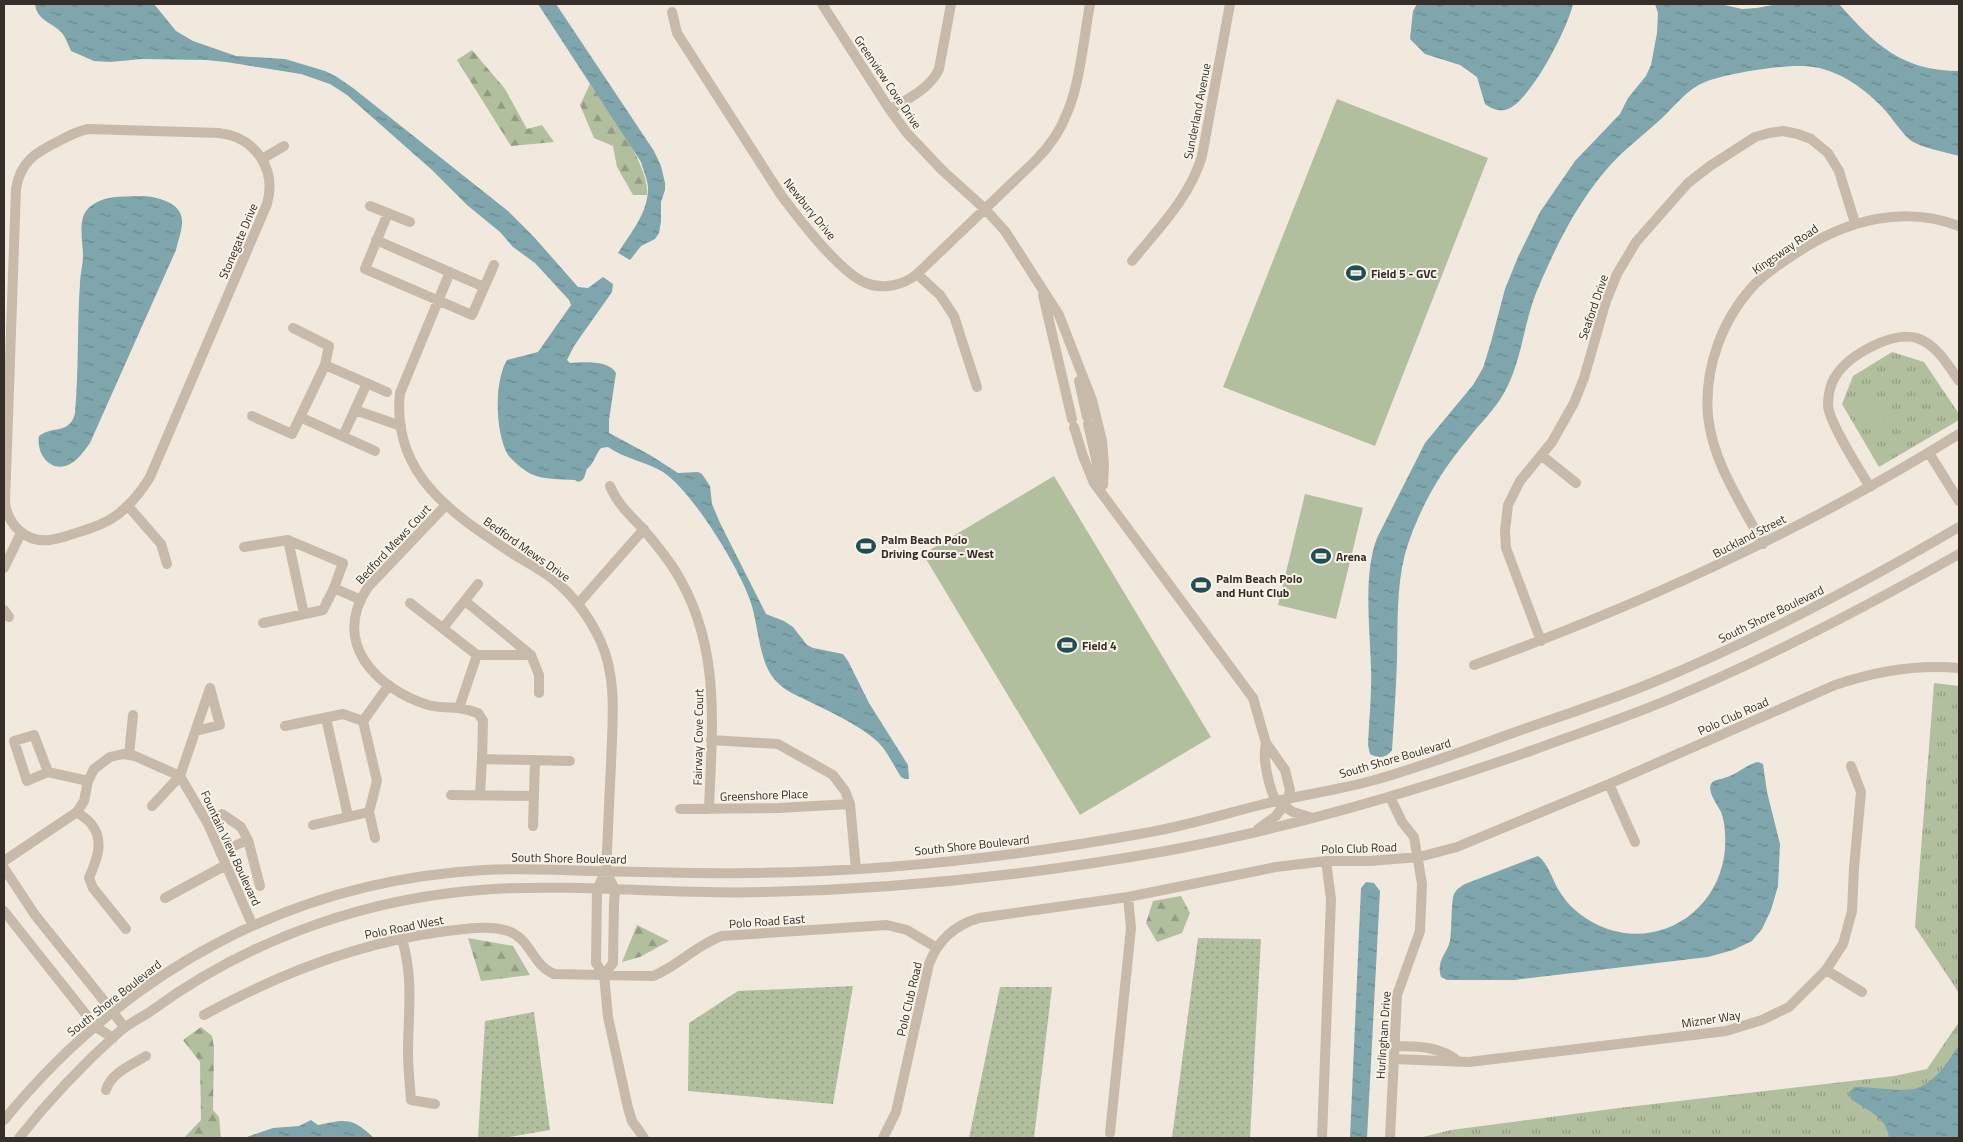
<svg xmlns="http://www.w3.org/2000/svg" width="1963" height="1142" font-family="'Titillium Web',sans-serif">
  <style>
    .grass { fill: url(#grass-dots) }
    .forest { fill: url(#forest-firs) }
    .park { fill: url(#park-tufts) }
    .pitch { fill: #b1bf9e }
    .water { fill: url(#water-ripples) }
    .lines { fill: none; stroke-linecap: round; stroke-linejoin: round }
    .minor { stroke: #c8baaa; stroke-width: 10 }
    .labels { text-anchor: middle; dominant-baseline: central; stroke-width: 4; stroke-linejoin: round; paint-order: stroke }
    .street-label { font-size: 12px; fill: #362e29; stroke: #f8f3e9 }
    .poi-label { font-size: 12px; font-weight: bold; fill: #362e29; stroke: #f8f3e9; text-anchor: start }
  </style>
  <defs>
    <pattern id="grass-dots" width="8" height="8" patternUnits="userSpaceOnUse" patternTransform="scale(1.25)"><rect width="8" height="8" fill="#b1bf9e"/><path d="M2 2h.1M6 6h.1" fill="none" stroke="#919c81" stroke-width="1.8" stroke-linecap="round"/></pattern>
    <pattern id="forest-firs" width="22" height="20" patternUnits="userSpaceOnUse" patternTransform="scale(1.25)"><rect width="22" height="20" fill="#b1bf9e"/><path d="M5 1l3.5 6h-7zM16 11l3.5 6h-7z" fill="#919c81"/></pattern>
    <pattern id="park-tufts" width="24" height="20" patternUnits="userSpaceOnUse" patternTransform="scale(1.25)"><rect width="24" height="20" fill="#b1bf9e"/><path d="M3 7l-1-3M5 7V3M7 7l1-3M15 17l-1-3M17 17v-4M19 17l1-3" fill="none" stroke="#919c81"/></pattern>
    <pattern id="water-ripples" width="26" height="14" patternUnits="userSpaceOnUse" patternTransform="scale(1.25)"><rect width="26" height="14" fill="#7ea6ac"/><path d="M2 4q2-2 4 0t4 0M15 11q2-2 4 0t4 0" fill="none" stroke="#68888c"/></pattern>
  </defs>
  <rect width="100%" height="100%" fill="#f1e9dd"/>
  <!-- grass -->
  <path class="grass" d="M1198,938L1261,939L1250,1138H1172Z
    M853,986L833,1104L688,1091L689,1023L738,991Z
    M1000,987H1052L1034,1138H969Z
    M534,1012L550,1130L504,1138H478L485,1021Z"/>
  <!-- forest -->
  <path class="forest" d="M472,50L505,89L527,129L542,125L554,142L511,146L457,60Z
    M590,84C607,110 650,164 647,195H633L617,167L613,146L594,138L580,105Z
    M1181,896L1190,913L1182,933L1157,942L1146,923L1153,901Z
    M637,925L669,941L640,957L622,962Z
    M468,938L513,946L530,975L481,981Z
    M201,1027L212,1036L214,1047L213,1110L219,1117L221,1138H184L201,1120L200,1062L183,1040Z"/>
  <!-- park -->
  <path class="park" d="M1892,352L1924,362L1959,414V420L1879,467L1842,404L1853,376Z
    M1934,683L1959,686V993L1915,927Z
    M1959,1022V1138H1419L1451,1130L1619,1108L1894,1076L1927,1069Z"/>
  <!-- pitch -->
  <path class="pitch" d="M1337,99L1488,158L1375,446L1223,387Z
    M1871,388L1886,421L1871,427L1857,394Z
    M1054,476L1211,737L1080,815L923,554Z
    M1305,494L1363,508L1336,619L1278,605Z"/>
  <!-- water -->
  <path class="water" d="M35,4H154L176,31L193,41L236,56L285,59L325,71L337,77L353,88L508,211L534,237L578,287L588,288L603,277L613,284L612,292L574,346L567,360L570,363C583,362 609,360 616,373L609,420V433L650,455L678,473L698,472L702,474L710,486L712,504L720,523L766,614L784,621L793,627L807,645L813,648L843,654L848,661L869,703L908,765L909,779H905L901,777C893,765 888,752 878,742C858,724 830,712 806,700C796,695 784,690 777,682C758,664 759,624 750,600C738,566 692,491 663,472C645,461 625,459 608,447L601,448C596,454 595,460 590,466C589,467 588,468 587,469C584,475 586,480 578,482L575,480C560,479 542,480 529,473C522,469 513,461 508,455C495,433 494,381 507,360L538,352L571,305L569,300L535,263L513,247L500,232L467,205L432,170L347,95L330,84L301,74L226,62L206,60L142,59L110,62L94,61L71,51C68,45 66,38 62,33C52,22 37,21 35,4Z
    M538,4H556L654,151L661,166L665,183V190L661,202V222L659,233L655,239L641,246L630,260L618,253C630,234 648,213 648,189C648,180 643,170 641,162Z
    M1417,4H1573C1568,28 1532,97 1510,108C1501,113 1492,109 1485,104L1477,77L1460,65L1425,54L1410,39L1413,11Z
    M1655,4H1720L1742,9L1757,8L1778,4H1839C1874,44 1902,71 1959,71V156C1946,152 1920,148 1909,139C1899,130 1892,117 1882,107C1862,86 1834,67 1804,66C1780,65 1728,73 1705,82C1686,90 1675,106 1661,119C1648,131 1634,142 1621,154C1582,192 1557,243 1536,293C1523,326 1522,361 1504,393C1494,411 1480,423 1468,439C1440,472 1417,512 1405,554C1396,589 1398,625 1397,660C1396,690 1394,720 1392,750C1387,758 1378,759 1370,754L1368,745C1369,720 1372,693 1371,668C1370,628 1363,574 1377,538L1425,443L1473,385L1483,368L1491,342L1505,289L1518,257L1540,212L1575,161L1620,114L1628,98L1646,76L1651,65L1657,33L1658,13Z
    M143,196C158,197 183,203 182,222C182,231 178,241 176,250L90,443C84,451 79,459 70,464C51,474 36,454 39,436C53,425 70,435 75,413C79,369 77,326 80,283C80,274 83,265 83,256C83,243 78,222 86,211C100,194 122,197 143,196Z
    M1758,762L1763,764L1767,792L1780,844L1778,886L1771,910L1762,929L1752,941L1733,950L1708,957L1514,980H1447L1441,977C1436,960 1446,956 1450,941C1452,929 1451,901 1454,894C1457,889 1460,887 1465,884L1538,856C1548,863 1552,879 1558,889C1567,905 1582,918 1600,926C1655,950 1714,916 1724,857C1726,844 1726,825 1721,812C1718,805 1707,792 1711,784C1714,779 1719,780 1724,778C1737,775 1746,764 1758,762Z
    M1366,882L1374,883L1380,891L1367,1138H1350L1361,888Z
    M1959,1045V1138H1889C1887,1117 1867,1110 1851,1099L1849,1092L1855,1087C1873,1086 1894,1092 1913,1089C1934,1085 1948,1062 1959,1045Z
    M311,1120L318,1125C346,1119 352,1117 374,1138H244L273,1128L299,1126Z"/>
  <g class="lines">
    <!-- minor -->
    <path class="minor" d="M822,4L890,110L907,133L942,170L985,209L1005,231L1059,315L1092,400L1102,441L1104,465L1103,485
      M672,12L677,33L781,195C799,219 839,272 866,283C883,290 904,285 917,274L1035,161C1049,147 1060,132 1067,113C1080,84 1084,36 1090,4
      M890,110C907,99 930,89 939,69L951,4
      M88,129L219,133C255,137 277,169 267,204L150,477C141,492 131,504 117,515C105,524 90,529 76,533C67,536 58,539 50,540C26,543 8,525 5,503L16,189C20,162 36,152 59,141C68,136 78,131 88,129Z
      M262,159L284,146
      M370,206L410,222
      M388,213L365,269L472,315L494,265
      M376,240L484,287
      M1132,261C1159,228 1190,197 1202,156L1230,4
      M450,272L400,393C391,477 456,516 518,557C530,564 542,571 553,579C574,596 590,618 601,642C618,681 612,724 611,765C609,801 608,836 606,871L597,889L596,963L604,975L608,1017L628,1108L632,1121L644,1138
      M917,274L940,295L954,316L977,387
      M1043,295L1072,419
      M325,365L387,392
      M1079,381L1087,417
      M355,410L401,426
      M252,416L292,434L325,365L329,346L293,328
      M300,417L375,451
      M1088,424L1101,481
      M1074,427L1083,456L1094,483L1253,698L1266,743L1285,770L1290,790L1288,799L1276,816L1258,829
      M343,436L367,383
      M1929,453L1959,501
      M1541,455L1576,483
      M610,486C617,504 631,516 644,530C655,543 665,555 674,569C722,644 712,725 709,809
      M1870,487C1859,469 1830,424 1828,406C1828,396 1830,385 1835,377C1848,355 1892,331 1917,338C1937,345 1948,365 1959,381
      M128,506L161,544L167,564
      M445,506L368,587C331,642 375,688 428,705C439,708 449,707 459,708C465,709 472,711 478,713L483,721L482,759
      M288,540L304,614
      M1763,544C1741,503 1713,463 1708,416C1704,368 1722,319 1755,284C1769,271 1785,260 1801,250C1848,220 1904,205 1959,226
      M244,547L288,540L343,563L334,588L361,600
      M4,568L21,533
      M465,601L531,655L539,675V693
      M410,603L477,655H531
      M578,604L644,529
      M4,610L9,617
      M263,623L323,610L334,588
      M443,628L478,584
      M1541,641L1506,548L1505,531L1508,505L1520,481L1552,442L1574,403L1584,378L1606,301L1617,274L1636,242L1688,183L1710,166L1755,137L1769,133L1783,131L1798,134L1811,139L1828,153L1839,171L1855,223
      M1474,665C1644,604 1806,529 1959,434
      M459,708L477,655
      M326,718L348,816
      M363,721L377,781L369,812
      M285,726L343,714L363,721L389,685
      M711,740L778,744L833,775L845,791L850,804L856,869
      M1266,743C1262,758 1269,788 1276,801
      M129,755L133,715
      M48,772L27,781L14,741L34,735L48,772L88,781
      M1609,784L1635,842
      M451,795L534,796
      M480,795L482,759L570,761
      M1279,803L1293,812L1313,818
      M152,806L180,776L210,688L220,725L196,731
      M680,809L779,808L850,804
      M77,812C82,816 89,820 92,825C105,842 96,861 89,878L93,888L126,929
      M222,814L241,827L248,840L260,886
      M313,825L369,812L375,838
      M533,826L535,760
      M220,852L248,840
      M4,861L77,812L84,801L88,781L94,769L110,757L123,754L135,756L180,776L208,824L252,924
      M4,868L35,915L113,1012L124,1027
      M165,898L226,865
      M4,911L96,1027L113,1038
      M402,939C414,980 408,1013 408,1054C408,1069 410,1085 411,1100L435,1104
      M1826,970L1862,992
      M604,975L613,963L614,903L615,890L606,871
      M204,1015C280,973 360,942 447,931C467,929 489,925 508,931C531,939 532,965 554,974L653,976C678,966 696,945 722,936L887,925L907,930L937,948
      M1394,1046C1418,1046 1440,1046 1459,1062
      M1394,1059L1469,1062L1726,1031L1762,1020L1789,1007L1826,970L1843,944L1852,911L1854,868L1861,792L1851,766
      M106,1090C111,1073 131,1065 146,1056
      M4,1120C126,971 290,881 484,870C519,868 555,870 590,871C642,872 695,874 748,873C881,872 1014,857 1145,833C1187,826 1227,813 1268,803C1302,795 1337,790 1371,781C1422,767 1471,748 1521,730C1564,715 1607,701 1649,684C1757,640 1860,585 1959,527
      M1110,1133L1131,928L1128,897
      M19,1138C49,1100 83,1064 119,1032C129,1023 143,1017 154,1009C253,937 372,896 494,889C585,884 675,895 766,892C898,889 1030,875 1160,852C1287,829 1411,793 1533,750C1579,733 1625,718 1670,699C1770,657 1866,607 1959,554
      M883,1138L896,1112L929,964C938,940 955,925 979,918L1128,897L1276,867L1326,861H1370L1419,857L1457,847L1609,784L1835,685C1876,671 1916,664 1959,668
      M1322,1138L1331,899L1326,861
      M1390,1138L1397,995L1420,931L1422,884L1414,837L1402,822L1390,797"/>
  </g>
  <!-- icons -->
  <defs>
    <symbol id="stadium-bare" viewBox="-9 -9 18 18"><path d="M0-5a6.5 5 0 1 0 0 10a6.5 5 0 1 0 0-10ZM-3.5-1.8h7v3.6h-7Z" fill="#214d55" stroke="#f8f3e9" stroke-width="2.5" paint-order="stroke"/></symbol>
  </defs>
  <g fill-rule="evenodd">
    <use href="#stadium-bare" x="1342" y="259" width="28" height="28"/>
    <use href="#stadium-bare" x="852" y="532" width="28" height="28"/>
    <use href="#stadium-bare" x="1307" y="542" width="28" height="28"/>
    <use href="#stadium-bare" x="1187" y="571" width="28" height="28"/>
    <use href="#stadium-bare" x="1053" y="631" width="28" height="28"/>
  </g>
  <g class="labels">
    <!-- street labels -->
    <g class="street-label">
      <text transform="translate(888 82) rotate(56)">Greenview Cove Drive</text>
      <text transform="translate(1197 111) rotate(-79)">Sunderland Avenue</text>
      <text transform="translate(810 209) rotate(51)">Newbury Drive</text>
      <text transform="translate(238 241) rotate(-67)">Stonegate Drive</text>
      <text transform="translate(1785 249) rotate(-35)">Kingsway Road</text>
      <text transform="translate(1593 307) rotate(-71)">Seaford Drive</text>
      <text transform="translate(1749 536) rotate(-27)">Buckland Street</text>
      <text transform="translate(393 544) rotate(-47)">Bedford Mews Court</text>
      <text transform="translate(527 549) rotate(35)">Bedford Mews Drive</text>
      <text transform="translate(1771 614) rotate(-26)">South Shore Boulevard</text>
      <text transform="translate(1733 716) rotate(-24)">Polo Club Road</text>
      <text transform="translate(698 737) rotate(-89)">Fairway Cove Court</text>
      <text transform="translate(1395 758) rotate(-16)">South Shore Boulevard</text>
      <text transform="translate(764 795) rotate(-2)">Greenshore Place</text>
      <text transform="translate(972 845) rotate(-6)">South Shore Boulevard</text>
      <text transform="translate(231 848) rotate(65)">Fountain View Boulevard</text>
      <text transform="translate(1359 848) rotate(-2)">Polo Club Road</text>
      <text transform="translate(569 858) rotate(1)">South Shore Boulevard</text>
      <text transform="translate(767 921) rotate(-4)">Polo Road East</text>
      <text transform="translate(404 927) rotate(-11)">Polo Road West</text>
      <text transform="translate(114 998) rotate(-38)">South Shore Boulevard</text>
      <text transform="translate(909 999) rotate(-77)">Polo Club Road</text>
      <text transform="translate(1711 1019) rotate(-9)">Mizner Way</text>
      <text transform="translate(1383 1035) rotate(-86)">Hurlingham Drive</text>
    </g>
    <!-- poi labels -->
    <g class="poi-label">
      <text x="1371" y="273">Field 5 - GVC</text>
      <text x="881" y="539">Palm Beach Polo<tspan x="881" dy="14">Driving Course - West</tspan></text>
      <text x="1336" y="556">Arena</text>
      <text x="1216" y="578">Palm Beach Polo<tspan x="1216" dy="14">and Hunt Club</tspan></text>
      <text x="1082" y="645">Field 4</text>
    </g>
  </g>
  <!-- border -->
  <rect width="1963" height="1142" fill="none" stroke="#362e29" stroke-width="10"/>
</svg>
